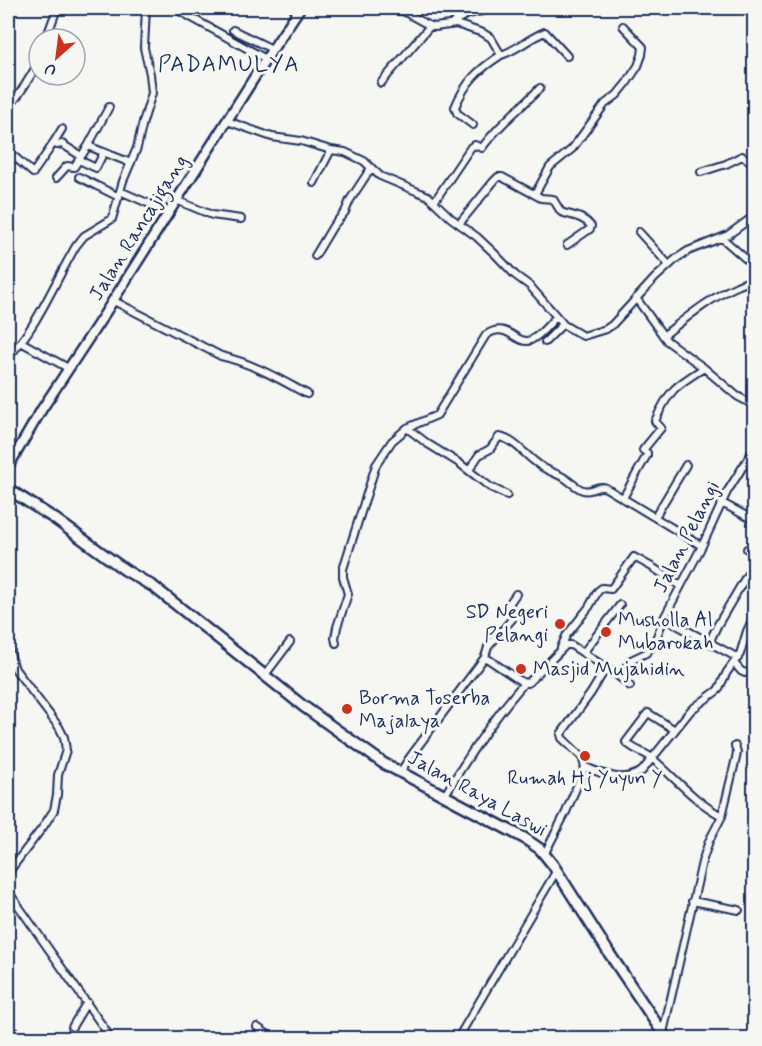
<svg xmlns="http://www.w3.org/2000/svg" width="762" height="1046" font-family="Mynerve,sans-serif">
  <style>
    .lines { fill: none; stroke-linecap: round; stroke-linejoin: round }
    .street-casing { stroke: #1b2f5e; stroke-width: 10 }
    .secondary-casing { stroke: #1b2f5e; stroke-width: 13 }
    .primary-casing { stroke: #1b2f5e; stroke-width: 14 }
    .street { stroke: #f6f6f2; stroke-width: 6 }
    .secondary { stroke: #f6f6f2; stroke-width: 8 }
    .primary { stroke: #f6f6f2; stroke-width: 9 }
    .poi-dot { fill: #c8321e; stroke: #f6f6f2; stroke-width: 2 }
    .labels { text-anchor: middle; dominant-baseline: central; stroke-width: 6; stroke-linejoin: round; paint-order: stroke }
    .street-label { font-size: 20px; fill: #1b2f5e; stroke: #f6f6f2 }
    .poi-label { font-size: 20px; fill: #1b2f5e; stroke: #f6f6f2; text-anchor: start }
    .quarter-label { font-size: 22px; letter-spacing: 1.5px; fill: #1b2f5e; stroke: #f6f6f2 }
  </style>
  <rect width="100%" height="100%" fill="#f6f6f2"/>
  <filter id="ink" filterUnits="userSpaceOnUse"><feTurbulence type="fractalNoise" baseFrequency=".0167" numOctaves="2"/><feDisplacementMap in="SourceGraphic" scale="12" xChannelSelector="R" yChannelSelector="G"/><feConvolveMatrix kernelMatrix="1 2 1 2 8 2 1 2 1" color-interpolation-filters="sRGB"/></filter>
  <g filter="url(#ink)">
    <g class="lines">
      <defs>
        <path id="street" d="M174,8L266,59
          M380,8L403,11L430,26L435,27L456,24L483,33L491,38L501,55C478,70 466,81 455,107L457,113L473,125
          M452,24C464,12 481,12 496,8
          M233,30L272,49
          M46,39L55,14V8
          M501,55C517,50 529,38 545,32L567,56
          M381,83L430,26
          M8,108C21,94 29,78 39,62
          M227,121L272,137L301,141L331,150L345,152L364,161L380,176L428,196L451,218L477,237L495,254L515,275L530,286L564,325L583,336L606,329L612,325L655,278L677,258L688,251L728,235L754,216
          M53,143L57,145L62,144L81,156
          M88,146L109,107
          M8,151L33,173L49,150L62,129
          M79,160L96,168L104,152
          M701,172L726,164L742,156L747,159L754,165
          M79,177L119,197
          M56,178L67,166L74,167L88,146L131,163
          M314,183L331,150
          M120,191L168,212
          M535,194L550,167L572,149L605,104L617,95L626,84L638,66L642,55L643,47L623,26
          M176,200L212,215L241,219
          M434,202L471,147L475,145L482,148C498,125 521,108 540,88
          M459,224L494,181L498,177H502L541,198L553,199L561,212C572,216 583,216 591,226L590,229L567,245
          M639,232L669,265
          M722,238L754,266
          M315,256L333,226L345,212L350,200L371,168
          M636,298L667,341L704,368L737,396L754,405
          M112,300L221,356C252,363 279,379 307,394
          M663,336C686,318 710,298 737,286C743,283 749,282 754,279
          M21,342L68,368
          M545,342L563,324
          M8,357C38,326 54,283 76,246L84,236L112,219L123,181L137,148L143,122L152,93L150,74L144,48L146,8
          M407,428L428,444L459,463L490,487L507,495
          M469,470L479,455L490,449L499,437C514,439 526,456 538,464C545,470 555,473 563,477C570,481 576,488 583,490C592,493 597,484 606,488L702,546
          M623,498L647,455V453L643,450L661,428L655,421C669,390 675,386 704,368
          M722,503L750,518
          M655,517L686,465
          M747,549L754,553
          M664,618L738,658
          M336,643L335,638L337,627L348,594L343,577V569L376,465L392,441L398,436L407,428L437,415L486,335C508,320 516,346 531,340C540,336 549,324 556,317
          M709,643L717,626L754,563
          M8,647L15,669L59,727L64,737L66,750L58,775L57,795L54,810L43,827L8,873
          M561,648L566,636L589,607L598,591L602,588L611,589L634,557L652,567L681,586
          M583,653L620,605
          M485,657L488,647L513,618V615L509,604L516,594
          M734,663L741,671L745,673L754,670
          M265,675L290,642
          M618,676L630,686
          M675,730L648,713L626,742C633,750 645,752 653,759C676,779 695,802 722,816
          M585,767L582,757L562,738L561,734L591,693L606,668
          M401,771L410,757L485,657L522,682L528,683L566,645H571L619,676L631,660L646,653L654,644L664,618L702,546L727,492L754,449
          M445,795C468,756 494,718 524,683
          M545,853L566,812L585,767C604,774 622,784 642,771L691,710L718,690L727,672L740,654L747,631L754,616
          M8,891L111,1038
          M692,901L739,910
          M72,1027L87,1002
          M257,1027L273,1038
          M8,1030L29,1038
          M663,1033L702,862L709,841L722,816L736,758L737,752L735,746
          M458,1038L557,870"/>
        <path id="secondary" d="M8,467L42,409L102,318L266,59L300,8"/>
        <path id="primary" d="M8,489L55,519L125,570L154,587L303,706L383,763L524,838L540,849L553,865L609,953L666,1038"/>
      </defs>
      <!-- street casing -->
      <use href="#street" class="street-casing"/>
      <!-- secondary casing -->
      <use href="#secondary" class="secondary-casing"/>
      <!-- primary casing -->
      <use href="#primary" class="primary-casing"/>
      <!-- street -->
      <use href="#street" class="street"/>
      <!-- secondary -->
      <use href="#secondary" class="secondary"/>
      <!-- primary -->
      <use href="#primary" class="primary"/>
    </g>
  </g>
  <!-- markers -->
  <g class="poi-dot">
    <circle cx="560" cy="624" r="6"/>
    <circle cx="606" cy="632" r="6"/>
    <circle cx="521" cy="669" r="6"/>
    <circle cx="347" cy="709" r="6"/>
    <circle cx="585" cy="756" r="6"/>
  </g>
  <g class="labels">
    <!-- street labels -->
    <g class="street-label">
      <text transform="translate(139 228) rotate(-58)">Jalan Rancajigang</text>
      <text transform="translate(687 537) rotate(-63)">Jalan Pelangi</text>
      <text transform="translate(477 794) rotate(29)">Jalan Raya Laswi</text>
    </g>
    <!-- poi labels -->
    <g class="poi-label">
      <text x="548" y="612" text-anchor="end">SD Negeri<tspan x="548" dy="23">Pelangi</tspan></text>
      <text x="618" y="620">Musholla Al<tspan x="618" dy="23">Mubarokah</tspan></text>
      <text x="533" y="669">Masjid Mujahidin</text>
      <text x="359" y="698">Borma Toserba<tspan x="359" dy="23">Majalaya</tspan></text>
      <text x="585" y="778" text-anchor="middle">Rumah Hj Yuyun Y</text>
    </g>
    <!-- quarter labels -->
    <g class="quarter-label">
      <text x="229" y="65">PADAMULYA</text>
    </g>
  </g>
  <!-- margin -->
  <rect width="762" height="1046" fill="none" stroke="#f6f6f2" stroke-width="30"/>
  <rect x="15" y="15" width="732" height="1016" fill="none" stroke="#1b2f5e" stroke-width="2" filter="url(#ink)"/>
  <!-- north arrow -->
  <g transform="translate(57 57) rotate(208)"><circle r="28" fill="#f6f6f2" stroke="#9ea6b7" stroke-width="1.5"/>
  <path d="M0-4.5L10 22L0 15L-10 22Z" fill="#c8321e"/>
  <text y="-9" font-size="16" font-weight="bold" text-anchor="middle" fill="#1b2f5e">U</text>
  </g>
</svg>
